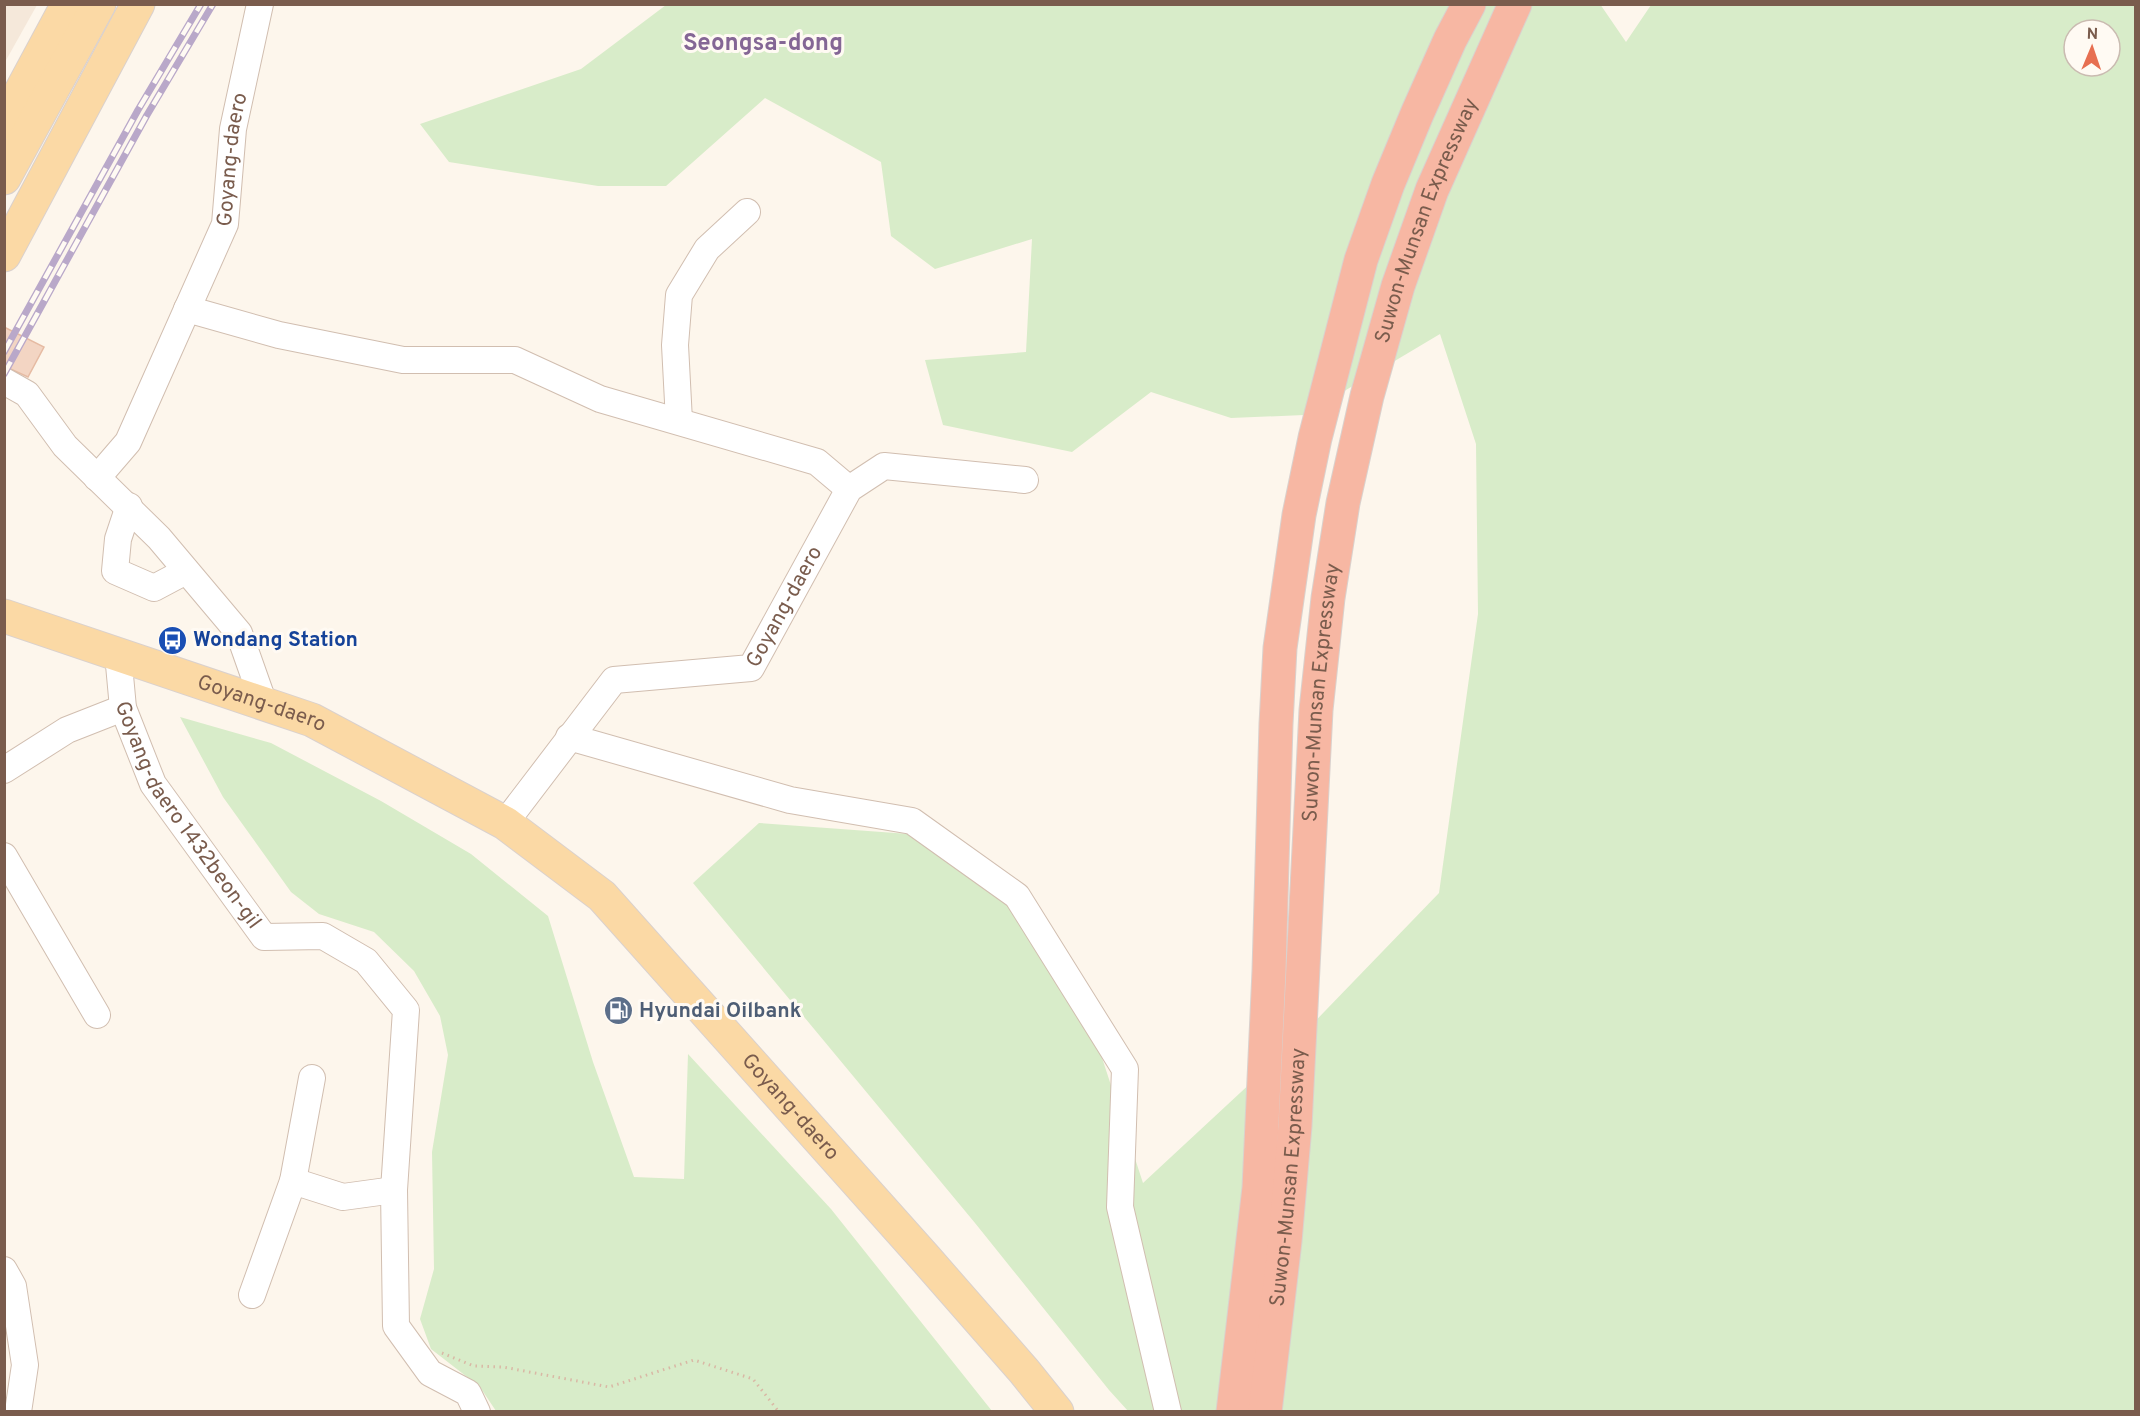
<svg xmlns="http://www.w3.org/2000/svg" width="2140" height="1416" font-family="Overpass,sans-serif">
  <style>
    .residential { fill: #f5e8da }
    .green { fill: #d8ecc9; fill-rule: evenodd }
    .building { fill: #f3d5c3; stroke: #e6bba3; stroke-width: 1.5 }
    .lines { fill: none; stroke-linecap: round; stroke-linejoin: round }
    .minor-casing { stroke: #d1beb0; stroke-width: 28 }
    .major-casing { stroke: #dad1cd; stroke-width: 35 }
    .highway-casing { stroke: #dad1cd; stroke-width: 35 }
    .path { stroke: #d9b8a5; stroke-width: 3; stroke-dasharray: 1.5 4.5; stroke-linecap: butt }
    .minor { stroke: #fff; stroke-width: 26 }
    .major { stroke: #fbd9a5; stroke-width: 33 }
    .highway { stroke: #f7b7a3; stroke-width: 33 }
    .rail-casing { stroke: #b9a8c9; stroke-width: 7 }
    .rail { stroke: #fffaf3; stroke-width: 4.5; stroke-dasharray: 14; stroke-linecap: butt }
    .labels { text-anchor: middle; dominant-baseline: central; stroke-width: 6; stroke-linejoin: round; paint-order: stroke }
    .street-label { font-size: 21px; fill: #7a5c4d; stroke: #fffaf3 }
    .transit-label { font-size: 21px; font-weight: bold; fill: #164399; stroke: #fffaf3; text-anchor: start }
    .service-label { font-size: 21px; font-weight: bold; fill: #4e5e75; stroke: #fffaf3; text-anchor: start }
    .quarter-label { font-size: 24px; font-weight: bold; fill: #846695; stroke: #fffaf3 }
  </style>
  <rect width="100%" height="100%" fill="#fdf6ec"/>
  <!-- residential -->
  <path class="residential" d="M5,4L37,5L5,62L4,5Z"/>
  <!-- green -->
  <path class="green" d="M1600,4L1626,42L1651,5H2135V1411H1128L1109,1390L975,1223L693,883L759,823L909,834L1010,902L1086,1009L1143,1183L1297,1040L1439,893L1478,614L1476,444L1440,334L1304,415L1231,418L1151,392L1072,452L943,425L925,360L1026,352L1032,239L935,269L891,236L881,162L765,98L666,186H598L449,162L420,124L581,69L666,5ZM2074,30H2110V66H2074Z
    M180,717L271,743L381,801L471,854L548,916L593,1062L634,1177L684,1179L688,1054L831,1209L992,1411H496L480,1387L431,1349L420,1319L434,1269L432,1152L448,1055L440,1016L414,971L374,932L319,914L291,892L223,797Z"/>
  <!-- building -->
  <path class="building" d="M4,327L44,347L28,377L4,366Z"/>
  <g class="lines">
    <defs>
      <g id="minor">
        <path d="M187,309L279,335L403,360H515L600,399L817,462L849,489"/>
        <path d="M4,381L27,394L65,446L159,538L239,633L264,704"/>
        <path d="M679,421L675,345L679,295L707,249L747,212"/>
        <path id="s1" d="M97,478L128,442L225,224L233,129L260,4"/>
        <path d="M129,506L118,539L115,571L154,588L186,571"/>
        <path id="s2" d="M118,654L123,708L153,784L264,937L323,936L366,961L406,1010L394,1190L396,1326L430,1373L468,1393L477,1412"/>
        <path d="M569,737L790,800L912,821L1017,896L1125,1069L1120,1207L1168,1412"/>
        <path d="M4,770L67,730L123,708"/>
        <path id="s3" d="M505,823L614,680L751,668L849,489L884,466L1025,480"/>
        <path d="M4,856L97,1015"/>
        <path d="M293,1181L343,1197L394,1190"/>
        <path d="M4,1270L13,1286L25,1365L18,1412"/>
        <path d="M252,1295L293,1181L312,1078"/>
      </g>
      <g id="major">
        <path d="M4,123L68,4"/>
        <path d="M4,178L99,4"/>
        <path d="M4,255L138,4"/>
        <path id="s4" d="M4,616L312,720L505,823L602,896L926,1259L1024,1371L1057,1412"/>
      </g>
      <g id="highway">
        <path d="M1233,1412L1259,1188L1269,971L1276,724L1280,648L1299,515L1315,438L1361,260L1388,184L1417,114L1450,40L1469,4"/>
        <path id="s5" d="M1265,1412L1285,1241L1295,1126L1316,710L1328,598L1343,503L1367,396L1398,286L1432,190L1515,4"/>
      </g>
    </defs>
    <!-- minor casing -->
    <use href="#minor" class="minor-casing"/>
    <!-- major casing -->
    <use href="#major" class="major-casing"/>
    <!-- highway casing -->
    <use href="#highway" class="highway-casing"/>
    <!-- path -->
    <path class="path" d="M442,1353L474,1366L503,1367L609,1387L694,1360L753,1379L779,1412"/>
    <!-- minor -->
    <use href="#minor" class="minor"/>
    <!-- major -->
    <use href="#major" class="major"/>
    <!-- highway -->
    <use href="#highway" class="highway"/>
    <defs>
      <path id="rail" d="M4,352L138,110L201,4
        M4,374L147,115L213,4"/>
    </defs>
    <!-- rail casing -->
    <use href="#rail" class="rail-casing"/>
    <!-- rail -->
    <use href="#rail" class="rail"/>
  </g>
  <!-- icons -->
  <defs>
    <symbol id="bus-disc" viewBox="-11 -11 22 22"><circle r="9.5" fill="#1a4fb4" stroke="#fffaf3"/><path d="M-5-6H5V4H4V6H2V4H-2V6H-4V4H-5ZM-3.5-4V0h7V-4ZM-3.5 1.2v1.5H-2V1.2ZM2 1.2v1.5H3.5V1.2Z" fill="#fff"/></symbol>
    <symbol id="fuel-disc" viewBox="-11 -11 22 22"><circle r="9.5" fill="#5c6f8a" stroke="#fffaf3"/><path d="M-5.5-6h7V0h2V4h1.3V-2.5L3-4.5l.8-.8L6-3V5H2.5V1h-1V6h-7ZM-4.2-4.7v3.2H.2V-4.7Z" fill="#fff"/></symbol>
  </defs>
  <g fill-rule="evenodd">
    <use href="#bus-disc" x="156" y="624" width="33" height="33"/>
    <use href="#fuel-disc" x="602" y="994" width="33" height="33"/>
  </g>
  <g class="labels">
    <!-- street labels -->
    <g class="street-label">
      <text stroke="none"><textPath href="#s1" startOffset="351">Goyang-daero</textPath></text>
      <text stroke="none"><textPath href="#s5" startOffset="1208">Suwon-Munsan Expressway</textPath></text>
      <text stroke="none"><textPath href="#s3" startOffset="387">Goyang-daero</textPath></text>
      <text stroke="none"><textPath href="#s5" startOffset="722">Suwon-Munsan Expressway</textPath></text>
      <text stroke="none"><textPath href="#s4" startOffset="272">Goyang-daero</textPath></text>
      <text stroke="none"><textPath href="#s2" startOffset="180">Goyang-daero 1432beon-gil</textPath></text>
      <text stroke="none"><textPath href="#s4" startOffset="948">Goyang-daero</textPath></text>
      <text stroke="none"><textPath href="#s5" startOffset="236">Suwon-Munsan Expressway</textPath></text>
    </g>
    <!-- transit labels -->
    <g class="transit-label">
      <text x="193" y="640">Wondang Station</text>
    </g>
    <!-- service labels -->
    <g class="service-label">
      <text x="639" y="1011">Hyundai Oilbank</text>
    </g>
    <!-- quarter labels -->
    <g class="quarter-label">
      <text x="763" y="44">Seongsa-dong</text>
    </g>
  </g>
  <!-- border -->
  <rect width="2140" height="1416" fill="none" stroke="#7a5c4d" stroke-width="12"/>
  <!-- north arrow -->
  <g transform="translate(2092 48) rotate(2)"><circle r="28" fill="#fffaf3" stroke="#cabbb1" stroke-width="1.5"/>
  <path d="M0-4.5L10 22L0 15L-10 22Z" fill="#e76f51"/>
  <text y="-9" font-size="16" font-weight="bold" text-anchor="middle" fill="#7a5c4d">N</text>
  </g>
</svg>
